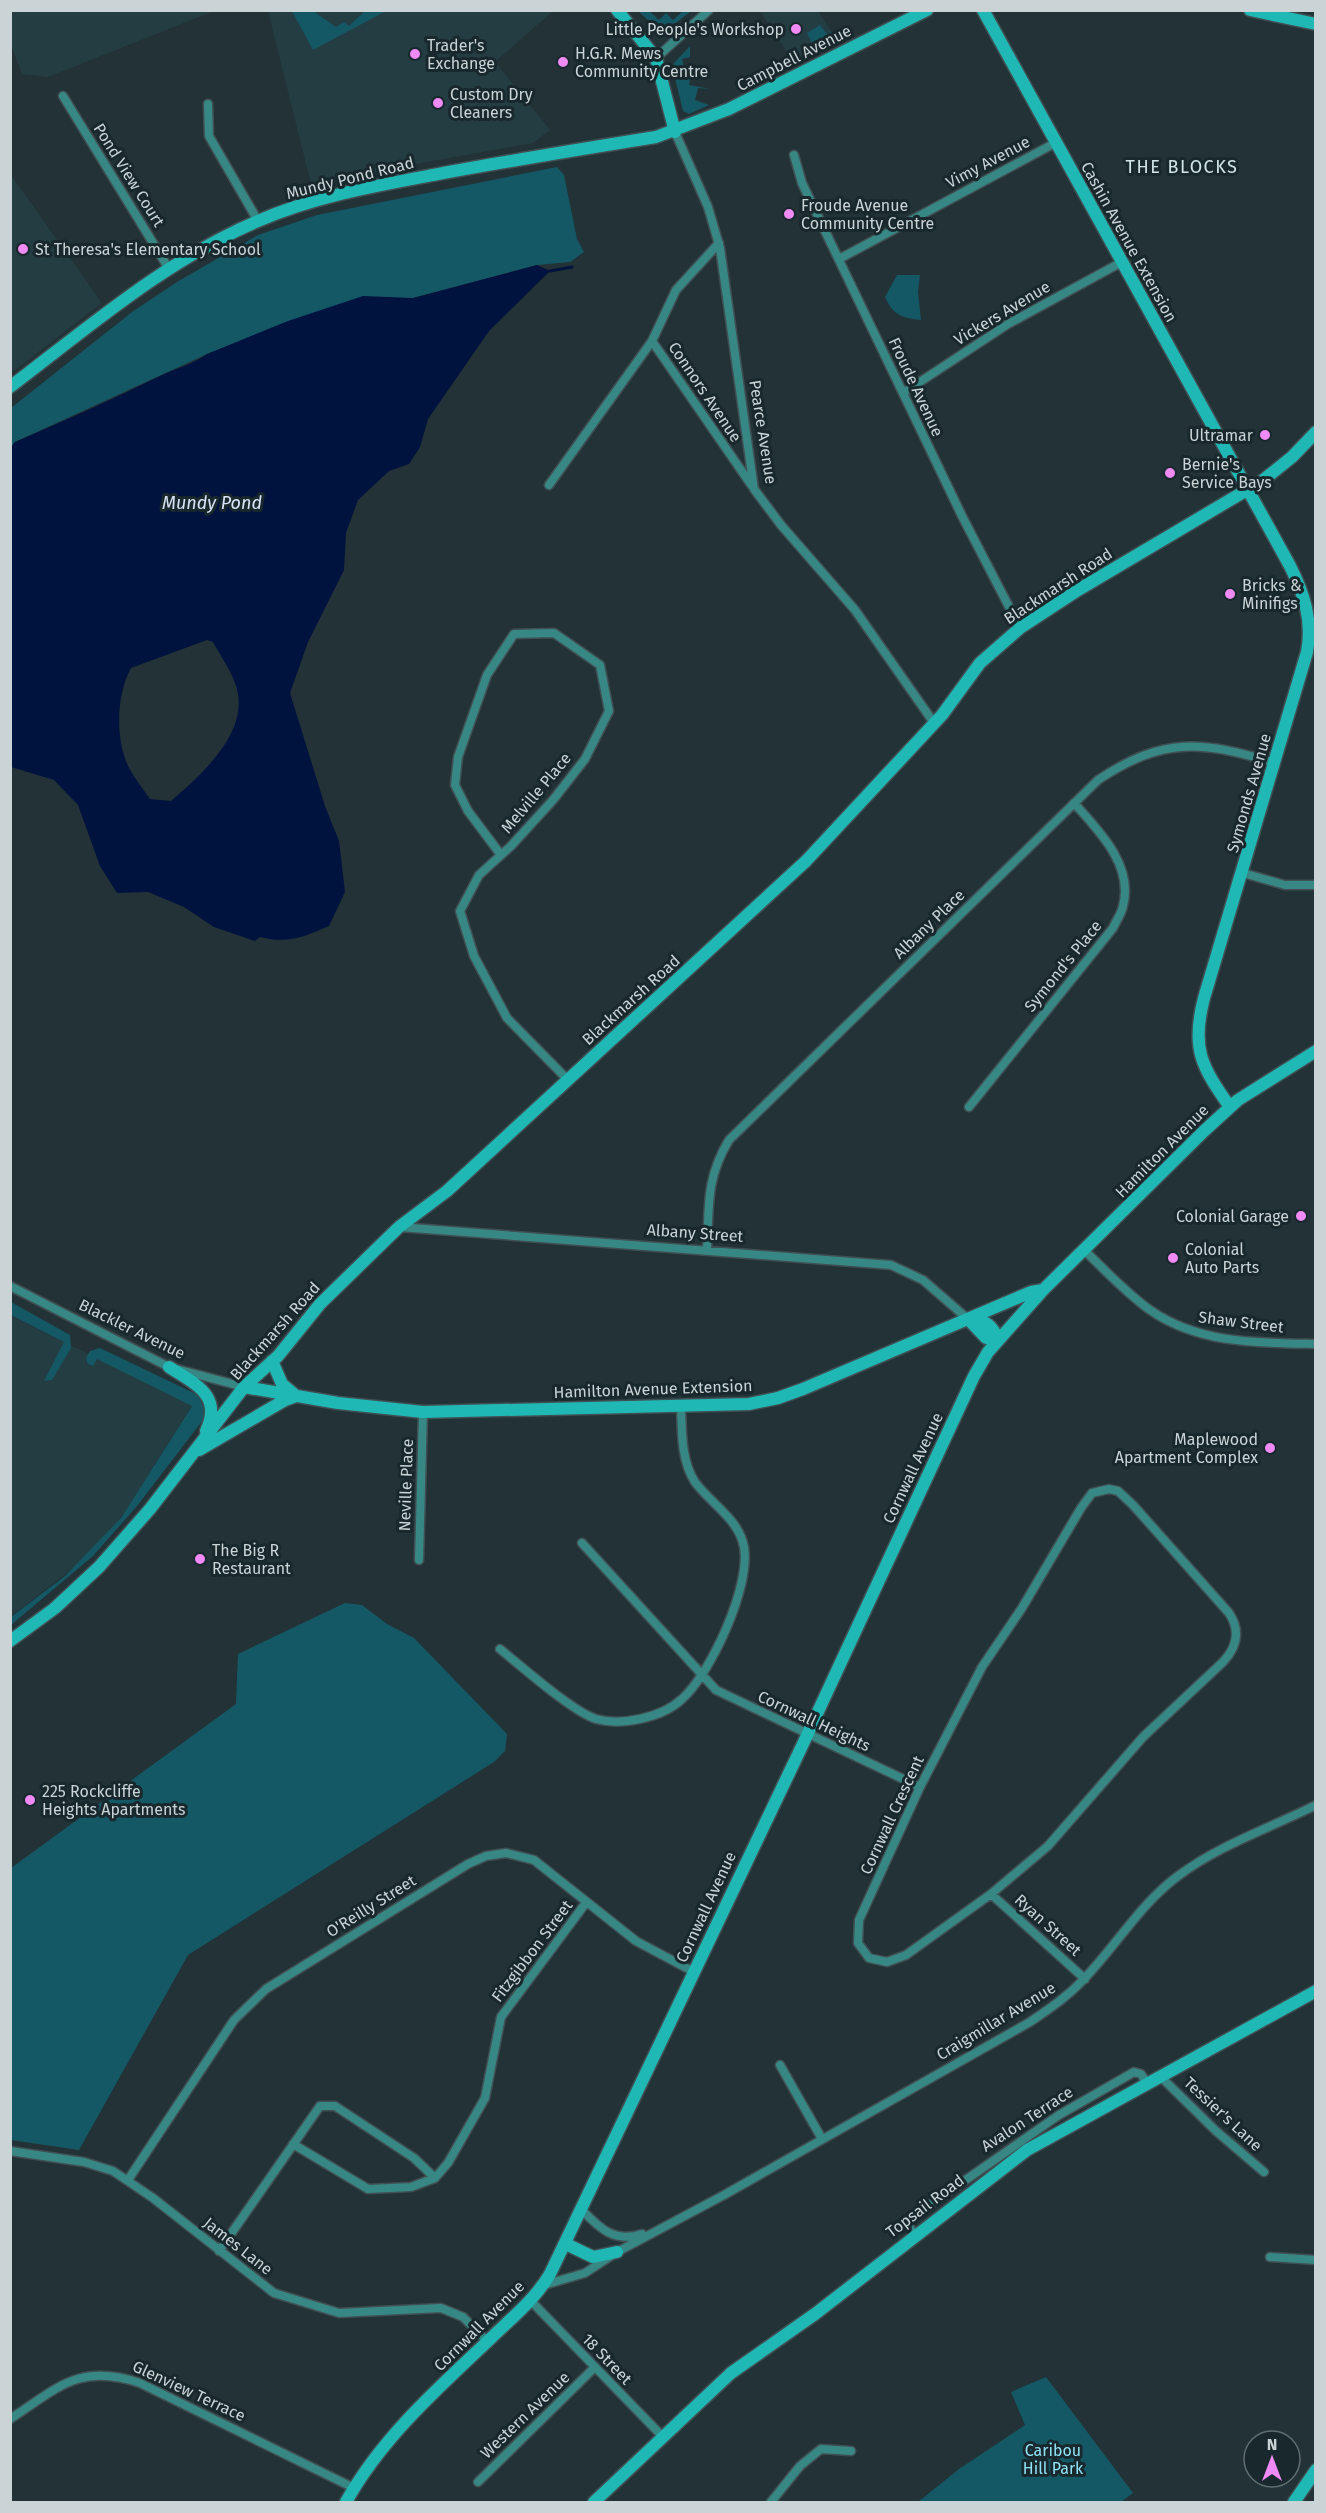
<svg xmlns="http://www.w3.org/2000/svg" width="1326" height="2513" font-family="'Fira Sans',sans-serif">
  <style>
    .built { fill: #243d43 }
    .green { fill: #155865 }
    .water { fill: #00123e; fill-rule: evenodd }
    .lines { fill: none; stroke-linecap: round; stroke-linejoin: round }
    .stream { stroke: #00123e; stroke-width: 3 }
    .street-casing { stroke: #404f53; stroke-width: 11 }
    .secondary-casing { stroke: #404f53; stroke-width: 15 }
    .street { stroke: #378784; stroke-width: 8 }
    .secondary { stroke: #1fb8b4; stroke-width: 12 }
    .poi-dot { fill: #f08bf5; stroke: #18282c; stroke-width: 2 }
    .labels { text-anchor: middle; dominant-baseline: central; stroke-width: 6; stroke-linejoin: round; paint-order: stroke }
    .poi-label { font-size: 16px; fill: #cad4d7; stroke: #18282c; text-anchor: start }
    .street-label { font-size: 16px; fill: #cad4d7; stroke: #18282c }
    .park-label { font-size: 16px; fill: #8fe2f6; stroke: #18282c }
    .neighbourhood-label { font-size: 18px; letter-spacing: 1.5px; fill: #d0e4e9; stroke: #18282c }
    .water-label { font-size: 18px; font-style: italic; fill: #d9e5f7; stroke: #18282c }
  </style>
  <rect width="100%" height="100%" fill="#223236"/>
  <!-- built -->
  <path class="built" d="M11,10H214V11L48,77L22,74L11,45Z
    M268,11H553L495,62L550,130L533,143L399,167L312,188Z
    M760,11H818L838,41L794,63Z
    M11,175L102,303L11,373H10Z
    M10,1315L192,1405L121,1518L82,1561L10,1617Z"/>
  <!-- green -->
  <path class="green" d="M292,11H313L336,27L344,22L349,26L365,11H386L313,50Z
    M638,11H649L659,20L666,13L673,20L683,11H691L667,30L658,29Z
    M820,25L827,34L832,32L838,41L816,51L807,33Z
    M690,46V57L682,59L684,67L689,66L684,70L690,79L689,85L710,89L698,88L695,100L709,105L689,114L683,111L673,70L674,63Z
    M557,167L564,175L577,239L584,252L570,262L537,265L413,298H358L207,354L15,442L11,447V408L132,312L177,282L258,235L317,215Z
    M897,275H920L918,292L921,320C902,318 893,315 885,297Z
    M11,1302L70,1335L71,1348L52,1380L44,1381L64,1342L11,1315Z
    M100,1348L198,1395L204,1408L203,1420L137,1506L93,1556L11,1625V1617L65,1576L121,1518L192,1406L97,1359L93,1366L88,1364L86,1358L90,1351Z
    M345,1603L362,1605L387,1624L414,1638L507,1734L505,1751L494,1762L188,1955L79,2150L11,2140V1868L236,1704L238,1654Z
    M1046,2377L1133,2493L1121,2502H918L959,2469L1025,2425L1011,2392Z"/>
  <!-- water -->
  <path class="water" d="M537,265L550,271L489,331L428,419L420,447L409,464L389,471L358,500L346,533L344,570L308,642L290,693L325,806L339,841L345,892L329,926C304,937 288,944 260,937L255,941L214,927L184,907L148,892L117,893L100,866L78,805L54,780L11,767V447L15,442C64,421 113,399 162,375C177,368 193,364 207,354L288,321L363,296L413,298ZM207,640L213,642C220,655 230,669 235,683C253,730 202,774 171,801L150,799C143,789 135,779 129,768C115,740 116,695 131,668Z"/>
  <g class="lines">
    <!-- stream -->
    <path class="stream" d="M550,271L572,267"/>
    <defs>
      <path id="street" d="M656,58L709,10
        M63,96L169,269
        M208,104L209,136L258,221
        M675,132L708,207L720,248L754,489L781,525L855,610L934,723
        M794,155L802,183L962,516L1020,628
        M839,259L1055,143
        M652,341L752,486
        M903,393L1008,324L1120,263
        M549,485L652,341L676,290L719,243
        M501,855L468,811L455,785L458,757L487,675L514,634L554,633L600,665L609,711L585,759L553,800L511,846L479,875L460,911L474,956L507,1018L568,1080
        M1243,873L1285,885H1316
        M969,1107L1113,928C1116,921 1122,913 1123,906C1134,865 1098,830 1074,803
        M399,1227L891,1265L923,1280L969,1320
        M707,1250C709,1206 706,1178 729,1140L1098,780C1164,736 1202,741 1275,763
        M1084,1250C1105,1270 1126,1293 1150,1310C1199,1344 1258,1343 1316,1344
        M10,1286L169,1367L244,1387
        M1109,1489L1118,1491L1133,1505L1229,1613C1241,1631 1237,1647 1223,1662L1143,1737L1048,1846L991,1894L906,1955L887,1962L869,1958L858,1943L859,1920L920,1787L982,1667L1022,1608L1081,1508L1092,1493Z
        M582,1543L716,1690L920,1787
        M419,1560L423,1412
        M500,1649C521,1666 573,1712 596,1719C621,1726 662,1718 682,1699C711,1673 751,1586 744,1547C739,1519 711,1504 695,1482C681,1461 682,1432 681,1407
        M991,1894L1085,1979
        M780,2065L822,2139
        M1162,2078L1216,2131L1264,2172
        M293,2144L368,2189L411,2187L435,2178L448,2163L485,2098L501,2017L585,1904
        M10,2151L84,2162L113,2171L153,2198L274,2293L339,2313L441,2308L463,2317L487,2341
        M128,2180L234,2020L266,1989L468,1864L486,1856L506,1853L534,1860L636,1941L694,1972
        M582,2210C600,2229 615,2243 642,2234
        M915,2234L907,2225L908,2220L1059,2115L1134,2072L1141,2074L1148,2085
        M219,2251L320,2106H335L414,2158L435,2178
        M1270,2257L1316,2260
        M544,2285L585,2273L617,2252L724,2195L1030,2022C1049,2009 1067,1997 1083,1980C1116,1946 1140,1904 1178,1876C1219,1845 1270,1828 1316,1805
        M530,2300L663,2437
        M10,2419C59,2387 79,2363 140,2383L354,2488
        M478,2482L594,2368
        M771,2502L800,2466L821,2449L851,2451"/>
      <path id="secondary" d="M617,10L656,58L675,132
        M983,10L1290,566C1304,594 1313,620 1307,652L1204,998C1191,1048 1201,1066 1230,1107
        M1250,10L1316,24
        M10,387C89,327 166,260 258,221C313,197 374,186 433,175C507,161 582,149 656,137L729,109L927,10
        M969,1320L986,1338L998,1339
        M971,1320C986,1320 992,1325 998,1339
        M272,1361L282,1384L294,1394
        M169,1367C195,1384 223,1395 206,1431
        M244,1387L338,1403L423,1412L749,1404L778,1398L803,1389L1031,1292L1043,1290
        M199,1450L285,1400L296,1396
        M10,1641L55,1608L99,1567L150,1509L244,1387L278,1356L320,1304L399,1227L447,1191L806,861L942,715L980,663L1020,628L1078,590L1262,481L1292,457L1316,432
        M566,2244L593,2257L617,2252
        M346,2502C381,2439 436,2390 488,2341C509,2320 535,2300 550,2274L802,1746L974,1376L988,1352L1043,1290L1204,1131L1238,1100L1316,1051
        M594,2502L731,2373L815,2314L1027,2150L1316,1991
        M1294,2502L1316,2470"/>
    </defs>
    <!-- street casing -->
    <use href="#street" class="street-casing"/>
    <!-- secondary casing -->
    <use href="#secondary" class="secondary-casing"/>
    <!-- street -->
    <use href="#street" class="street"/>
    <!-- secondary -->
    <use href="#secondary" class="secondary"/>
  </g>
  <!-- markers -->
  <g class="poi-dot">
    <circle cx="796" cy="29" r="6"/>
    <circle cx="415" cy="54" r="6"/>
    <circle cx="563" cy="62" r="6"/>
    <circle cx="438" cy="103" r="6"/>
    <circle cx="789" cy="214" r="6"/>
    <circle cx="23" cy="249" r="6"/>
    <circle cx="1265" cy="435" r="6"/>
    <circle cx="1170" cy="473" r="6"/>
    <circle cx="1230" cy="594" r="6"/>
    <circle cx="1301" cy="1216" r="6"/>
    <circle cx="1173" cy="1258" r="6"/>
    <circle cx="1270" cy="1448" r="6"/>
    <circle cx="200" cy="1559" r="6"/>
    <circle cx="30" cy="1800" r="6"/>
  </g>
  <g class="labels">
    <!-- poi labels -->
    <g class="poi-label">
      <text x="784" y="29" text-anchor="end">Little People's Workshop</text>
      <text x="427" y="45">Trader's<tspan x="427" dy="18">Exchange</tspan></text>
      <text x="575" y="53">H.G.R. Mews<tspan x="575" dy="18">Community Centre</tspan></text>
      <text x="450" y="94">Custom Dry<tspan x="450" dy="18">Cleaners</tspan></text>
      <text x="801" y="205">Froude Avenue<tspan x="801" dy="18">Community Centre</tspan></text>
      <text x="35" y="249">St Theresa's Elementary School</text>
      <text x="1253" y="435" text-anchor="end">Ultramar</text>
      <text x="1182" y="464">Bernie's<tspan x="1182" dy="18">Service Bays</tspan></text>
      <text x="1242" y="585">Bricks &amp;<tspan x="1242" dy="18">Minifigs</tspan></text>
      <text x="1289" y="1216" text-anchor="end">Colonial Garage</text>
      <text x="1185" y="1249">Colonial<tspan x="1185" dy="18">Auto Parts</tspan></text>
      <text x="1258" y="1439" text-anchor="end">Maplewood<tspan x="1258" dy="18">Apartment Complex</tspan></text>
      <text x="212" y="1550">The Big R<tspan x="212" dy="18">Restaurant</tspan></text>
      <text x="42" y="1791">225 Rockcliffe<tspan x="42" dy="18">Heights Apartments</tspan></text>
    </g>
    <!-- street labels -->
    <g class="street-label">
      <text transform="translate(794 58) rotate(-27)">Campbell Avenue</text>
      <text transform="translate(988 162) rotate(-28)">Vimy Avenue</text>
      <text transform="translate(129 175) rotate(58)">Pond View Court</text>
      <text transform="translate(350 178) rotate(-14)">Mundy Pond Road</text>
      <text transform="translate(1129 242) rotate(61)">Cashin Avenue Extension</text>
      <text transform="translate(1002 313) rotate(-31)">Vickers Avenue</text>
      <text transform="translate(916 387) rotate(65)">Froude Avenue</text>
      <text transform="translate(705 392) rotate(56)">Connors Avenue</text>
      <text transform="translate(763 432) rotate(81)">Pearce Avenue</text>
      <text transform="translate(1058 586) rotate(-33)">Blackmarsh Road</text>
      <text transform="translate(536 793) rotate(-50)">Melville Place</text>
      <text transform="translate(1249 793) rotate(-74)">Symonds Avenue</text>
      <text transform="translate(929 924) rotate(-44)">Albany Place</text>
      <text transform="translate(1063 966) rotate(-51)">Symond's Place</text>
      <text transform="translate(631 1000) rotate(-42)">Blackmarsh Road</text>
      <text transform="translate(1162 1151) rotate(-45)">Hamilton Avenue</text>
      <text transform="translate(695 1233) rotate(4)">Albany Street</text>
      <text transform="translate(1241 1322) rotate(7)">Shaw Street</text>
      <text transform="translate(132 1329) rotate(26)">Blackler Avenue</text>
      <text transform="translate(275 1331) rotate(-48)">Blackmarsh Road</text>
      <text transform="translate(653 1389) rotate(-2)">Hamilton Avenue Extension</text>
      <text transform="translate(913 1468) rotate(-65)">Cornwall Avenue</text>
      <text transform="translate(406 1485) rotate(-88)">Neville Place</text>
      <text transform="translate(814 1721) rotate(25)">Cornwall Heights</text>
      <text transform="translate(892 1815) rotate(-65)">Cornwall Crescent</text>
      <text transform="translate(371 1906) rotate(-32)">O'Reilly Street</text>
      <text transform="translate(706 1907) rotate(-65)">Cornwall Avenue</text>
      <text transform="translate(1048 1925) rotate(42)">Ryan Street</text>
      <text transform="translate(532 1951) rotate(-53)">Fitzgibbon Street</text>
      <text transform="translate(996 2021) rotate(-31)">Craigmillar Avenue</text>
      <text transform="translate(1223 2114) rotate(43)">Tessier's Lane</text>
      <text transform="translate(1027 2119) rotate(-33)">Avalon Terrace</text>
      <text transform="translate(925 2206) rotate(-37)">Topsail Road</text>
      <text transform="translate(238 2246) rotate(38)">James Lane</text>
      <text transform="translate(479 2326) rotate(-45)">Cornwall Avenue</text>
      <text transform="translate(607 2359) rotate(46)">18 Street</text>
      <text transform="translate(189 2391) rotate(25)">Glenview Terrace</text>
      <text transform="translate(525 2415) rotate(-44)">Western Avenue</text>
    </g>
    <!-- park labels -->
    <g class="park-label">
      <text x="1053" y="2450">Caribou<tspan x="1053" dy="18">Hill Park</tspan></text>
    </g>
    <!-- neighbourhood labels -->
    <g class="neighbourhood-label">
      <text x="1182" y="167">THE BLOCKS</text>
    </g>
    <!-- water labels -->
    <g class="water-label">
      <text x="212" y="503">Mundy Pond</text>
    </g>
  </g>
  <!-- border -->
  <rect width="1326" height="2513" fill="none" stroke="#cad4d7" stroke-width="24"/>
  <!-- north arrow -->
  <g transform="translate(1272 2459)"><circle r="28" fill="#18282c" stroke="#5f6d70" stroke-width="1.5"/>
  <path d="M0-4.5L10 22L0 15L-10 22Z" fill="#f08bf5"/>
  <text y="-9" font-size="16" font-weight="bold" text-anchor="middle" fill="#cad4d7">N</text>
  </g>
</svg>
